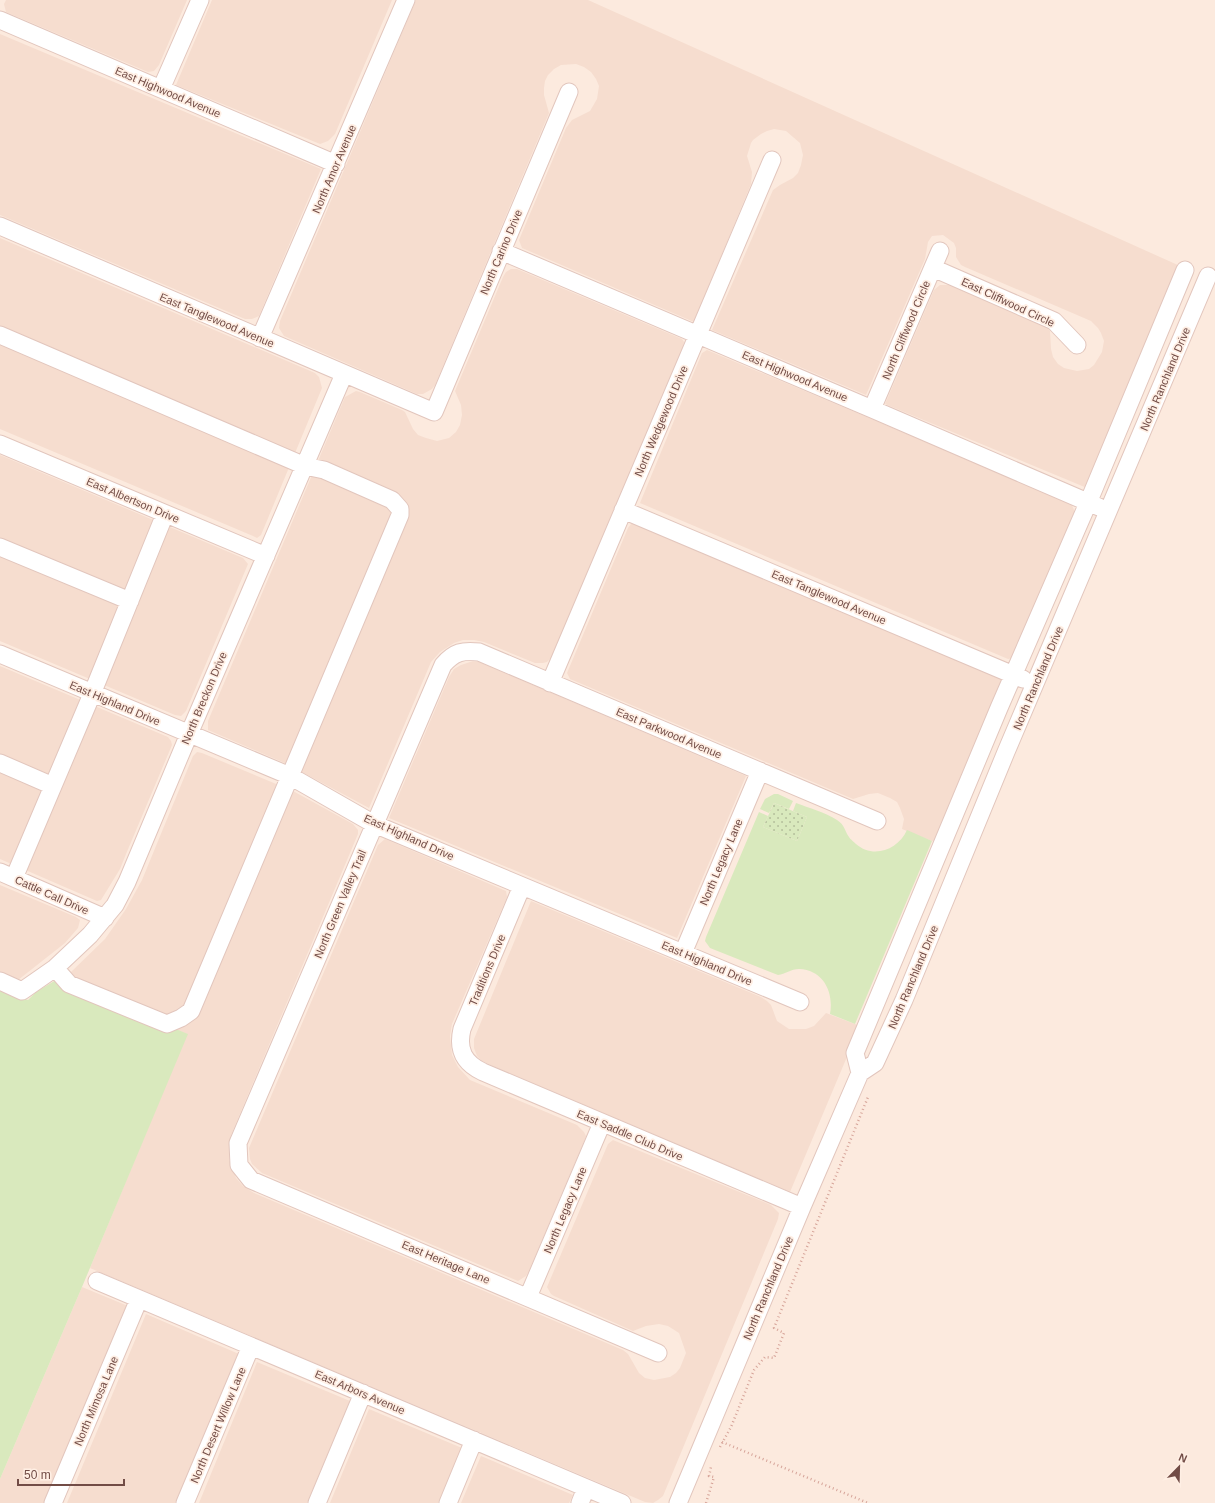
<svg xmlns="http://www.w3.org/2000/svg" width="1215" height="1503" font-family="Arial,sans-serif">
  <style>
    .residential { fill: #f6ddcf }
    .green { fill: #d9e9bd }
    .park { fill: url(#park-dots) }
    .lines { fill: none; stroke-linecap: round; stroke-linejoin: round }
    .minor-casing { stroke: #e2c6bd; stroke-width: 19 }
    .path { stroke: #d6a499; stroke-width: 2.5; stroke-dasharray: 1 3; stroke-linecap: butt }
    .minor { stroke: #fff; stroke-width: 17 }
    .labels { text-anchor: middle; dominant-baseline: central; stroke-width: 3.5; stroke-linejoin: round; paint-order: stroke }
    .street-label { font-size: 11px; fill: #724c46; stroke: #ffefe4 }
  </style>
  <defs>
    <pattern id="park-dots" width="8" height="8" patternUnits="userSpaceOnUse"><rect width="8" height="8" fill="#d9e9bd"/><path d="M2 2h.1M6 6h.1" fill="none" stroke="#b4bf9b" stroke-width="1.8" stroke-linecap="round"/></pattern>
  </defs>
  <rect width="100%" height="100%" fill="#fceade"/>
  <!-- residential -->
  <path class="residential" d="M6,0H187L159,65L154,71L148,72L6,12L4,4Z
    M212,0H392L335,134L328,141L320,144L176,85Z
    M416,0H588L1180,266L1087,488L885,404L934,290L940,285H953L1046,325L1050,331L1051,349L1053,357L1058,364L1064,368L1077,371L1089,369L1094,365L1102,352L1104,341L1101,333L1098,328L1091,321L965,267L961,265L956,257V248L954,243L943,235L932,236L928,242L925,259L866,395L712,330L773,190L780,185L793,178L798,173L801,165L803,155L800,143L786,131L774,129L767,131L761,134L753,140L751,143L747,156L752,172L751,184L694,322L522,248L519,240L566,128L572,120L590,111L597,99L599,86L596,79L591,72L584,67L576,64L561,65L554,69L548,75L545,81L544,88V95L549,113L435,385L432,389L423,394H417L284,336L279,328L280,321Z
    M0,34L321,169L259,316L252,319H245L0,215Z
    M0,238L315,373L319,377L322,388L261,535L257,538L253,536L0,429Z
    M511,269H517L682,339L684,342L683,348L551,658L547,662L543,663H535L484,642L474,640H463L454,643L440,652L431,662L369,808L287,764L208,730V721L345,397L356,391L360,392L402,410L405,412L413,429L418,435L426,438L437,441L449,438L456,432L460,425L462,415L461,405L455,391L503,277L506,272Z
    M707,350L1071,503L1074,510L1075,517L1013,658L1008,659L640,503L702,353Z
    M0,455L243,558L248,564L186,711L181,716L175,715L0,641Z
    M634,523L1005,681L937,843L902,829L904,819L900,808L897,802L890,798L878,793L869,794L853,799L570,679L567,673L628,528L631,524Z
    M473,661L479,662L746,776L677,938L389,818L449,677L454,669L461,665Z
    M0,666L168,737L171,741L172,745L126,854L120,869L101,900L97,901L0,859Z
    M197,752L202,753L293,791L353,824L358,830V834L231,1135L229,1145V1160L236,1178L243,1186L254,1193L623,1350L628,1354L639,1373L645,1378L654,1380L670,1377L676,1373L680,1368L686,1353L679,1333L668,1326L659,1324L646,1326L633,1331L554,1296L551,1294L547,1287L608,1144L613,1140L771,1205L779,1213L778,1219L663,1496L658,1500L653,1503L645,1502L90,1268L187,1034L56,980L71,972L105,939L126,909L142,880L193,756Z
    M385,839L506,891L507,897L452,1024L450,1036L452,1055L458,1067L470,1080L577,1125L584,1132L586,1136L583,1144L529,1271L526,1276L518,1281L262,1173L252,1164L250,1159L249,1148L378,845Z
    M0,885L76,917L80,920L78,928L65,943L13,984L0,979Z
    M531,901L761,997L767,1001L771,1005L777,1021L789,1029H806L814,1026L826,1013L860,1026L790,1192L497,1068L482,1061L477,1056L474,1048V1039Z
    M82,1287L128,1306L44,1503H0V1479Z
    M146,1314L239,1354L175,1503H67Z
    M257,1362L350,1401L307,1503H199Z
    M369,1409L462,1448L438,1503H330Z
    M481,1456L573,1495L569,1503H461Z"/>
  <!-- green -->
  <path class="green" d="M774,794H778L793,801L789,809L774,803L769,813L760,809L765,799Z
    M796,803C809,808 825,812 837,820C845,825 844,830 849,837C850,839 854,842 856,844C873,859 898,850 907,830L932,841L855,1024L830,1014C834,993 824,970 799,969C791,969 785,974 778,975L710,948L705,941L706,937L759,812L768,816L763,827L797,841L807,817L793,811Z
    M56,980L188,1034L82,1287L0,1479V989L28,1000L36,992Z"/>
  <!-- park -->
  <path class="park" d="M774,803L807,817L797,841L763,827Z"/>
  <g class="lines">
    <defs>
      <path id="minor" d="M0,20L336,164
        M161,89L200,0
        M0,226L434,412L569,92
        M501,251L872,409L1099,507
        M933,268L1054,321L1077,345
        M0,335L305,466L324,470L392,500L400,509V515L191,1011L181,1018L167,1024L69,984L55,968
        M260,338L406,0
        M872,409L940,251
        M0,444L266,556
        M623,510L1023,679
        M0,547L130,601
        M0,654L290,776L374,824L800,1002
        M550,683L772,160
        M0,763L53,786
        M0,872L105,918
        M14,878L92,694L165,514
        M522,886L462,1029C457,1050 464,1063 483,1072L802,1207
        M683,953L760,771
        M0,981L22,991L55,968L90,935L115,905L127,882L189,734L344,374
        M860,1073L855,1053L999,708L1088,503L1185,270
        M97,1281L622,1503
        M528,1297L602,1123
        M658,1353L251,1180L239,1165L238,1143L443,665C454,652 463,650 479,652L877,821
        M53,1503L139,1299
        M185,1503L251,1346
        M317,1503L363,1393
        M448,1503L474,1440
        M580,1503L586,1488
        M678,1503L802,1207L860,1073L875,1063L904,1000L1006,752L1208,276"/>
    </defs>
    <!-- minor casing -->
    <use href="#minor" class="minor-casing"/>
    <!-- path -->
    <path class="path" d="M722,1442L868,1503
      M720,1447L731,1427L754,1370L765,1357L774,1358L784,1333L774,1328L868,1097
      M706,1503L714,1477L709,1476L711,1467"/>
    <!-- minor -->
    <use href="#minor" class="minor"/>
  </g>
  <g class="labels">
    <!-- street labels -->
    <g class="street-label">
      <text transform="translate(168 92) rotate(23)">East Highwood Avenue</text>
      <text transform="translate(334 169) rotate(-67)">North Amor Avenue</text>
      <text transform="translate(501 252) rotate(-67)">North Carino Drive</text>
      <text transform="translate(1008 302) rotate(25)">East Cliffwood Circle</text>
      <text transform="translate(217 320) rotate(23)">East Tanglewood Avenue</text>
      <text transform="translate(906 330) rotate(-67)">North Cliffwood Circle</text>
      <text transform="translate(795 376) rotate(23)">East Highwood Avenue</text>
      <text transform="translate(1165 379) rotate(-67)">North Ranchland Drive</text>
      <text transform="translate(661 421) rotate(-67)">North Wedgewood Drive</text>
      <text transform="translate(133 500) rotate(23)">East Albertson Drive</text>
      <text transform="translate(829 597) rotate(23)">East Tanglewood Avenue</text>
      <text transform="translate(1038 678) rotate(-67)">North Ranchland Drive</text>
      <text transform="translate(204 698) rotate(-67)">North Breckon Drive</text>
      <text transform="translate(115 703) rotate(23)">East Highland Drive</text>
      <text transform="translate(669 733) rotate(23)">East Parkwood Avenue</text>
      <text transform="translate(409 837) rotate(24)">East Highland Drive</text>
      <text transform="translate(721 862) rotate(-67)">North Legacy Lane</text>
      <text transform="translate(52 895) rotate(24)">Cattle Call Drive</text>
      <text transform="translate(340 904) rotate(-67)">North Green Valley Trail</text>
      <text transform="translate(707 963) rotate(23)">East Highland Drive</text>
      <text transform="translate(487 970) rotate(-67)">Traditions Drive</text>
      <text transform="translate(913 977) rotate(-67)">North Ranchland Drive</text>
      <text transform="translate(630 1135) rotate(23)">East Saddle Club Drive</text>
      <text transform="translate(565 1210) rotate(-67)">North Legacy Lane</text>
      <text transform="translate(446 1262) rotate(23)">East Heritage Lane</text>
      <text transform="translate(768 1288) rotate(-67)">North Ranchland Drive</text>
      <text transform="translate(360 1392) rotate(23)">East Arbors Avenue</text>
      <text transform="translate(96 1401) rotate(-67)">North Mimosa Lane</text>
      <text transform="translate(218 1425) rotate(-67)">North Desert Willow Lane</text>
    </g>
  </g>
  <!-- north arrow -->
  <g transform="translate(1179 1467) rotate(23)" stroke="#ffefe4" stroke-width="3" paint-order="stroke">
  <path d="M0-3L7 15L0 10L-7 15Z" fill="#724c46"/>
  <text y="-6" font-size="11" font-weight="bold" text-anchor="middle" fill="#724c46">N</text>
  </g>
  <!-- scale -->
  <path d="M18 1479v6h106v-6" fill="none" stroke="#724c46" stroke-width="2"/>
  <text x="24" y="1479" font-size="12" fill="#724c46" stroke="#ffefe4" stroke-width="3" paint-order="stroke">50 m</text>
</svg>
